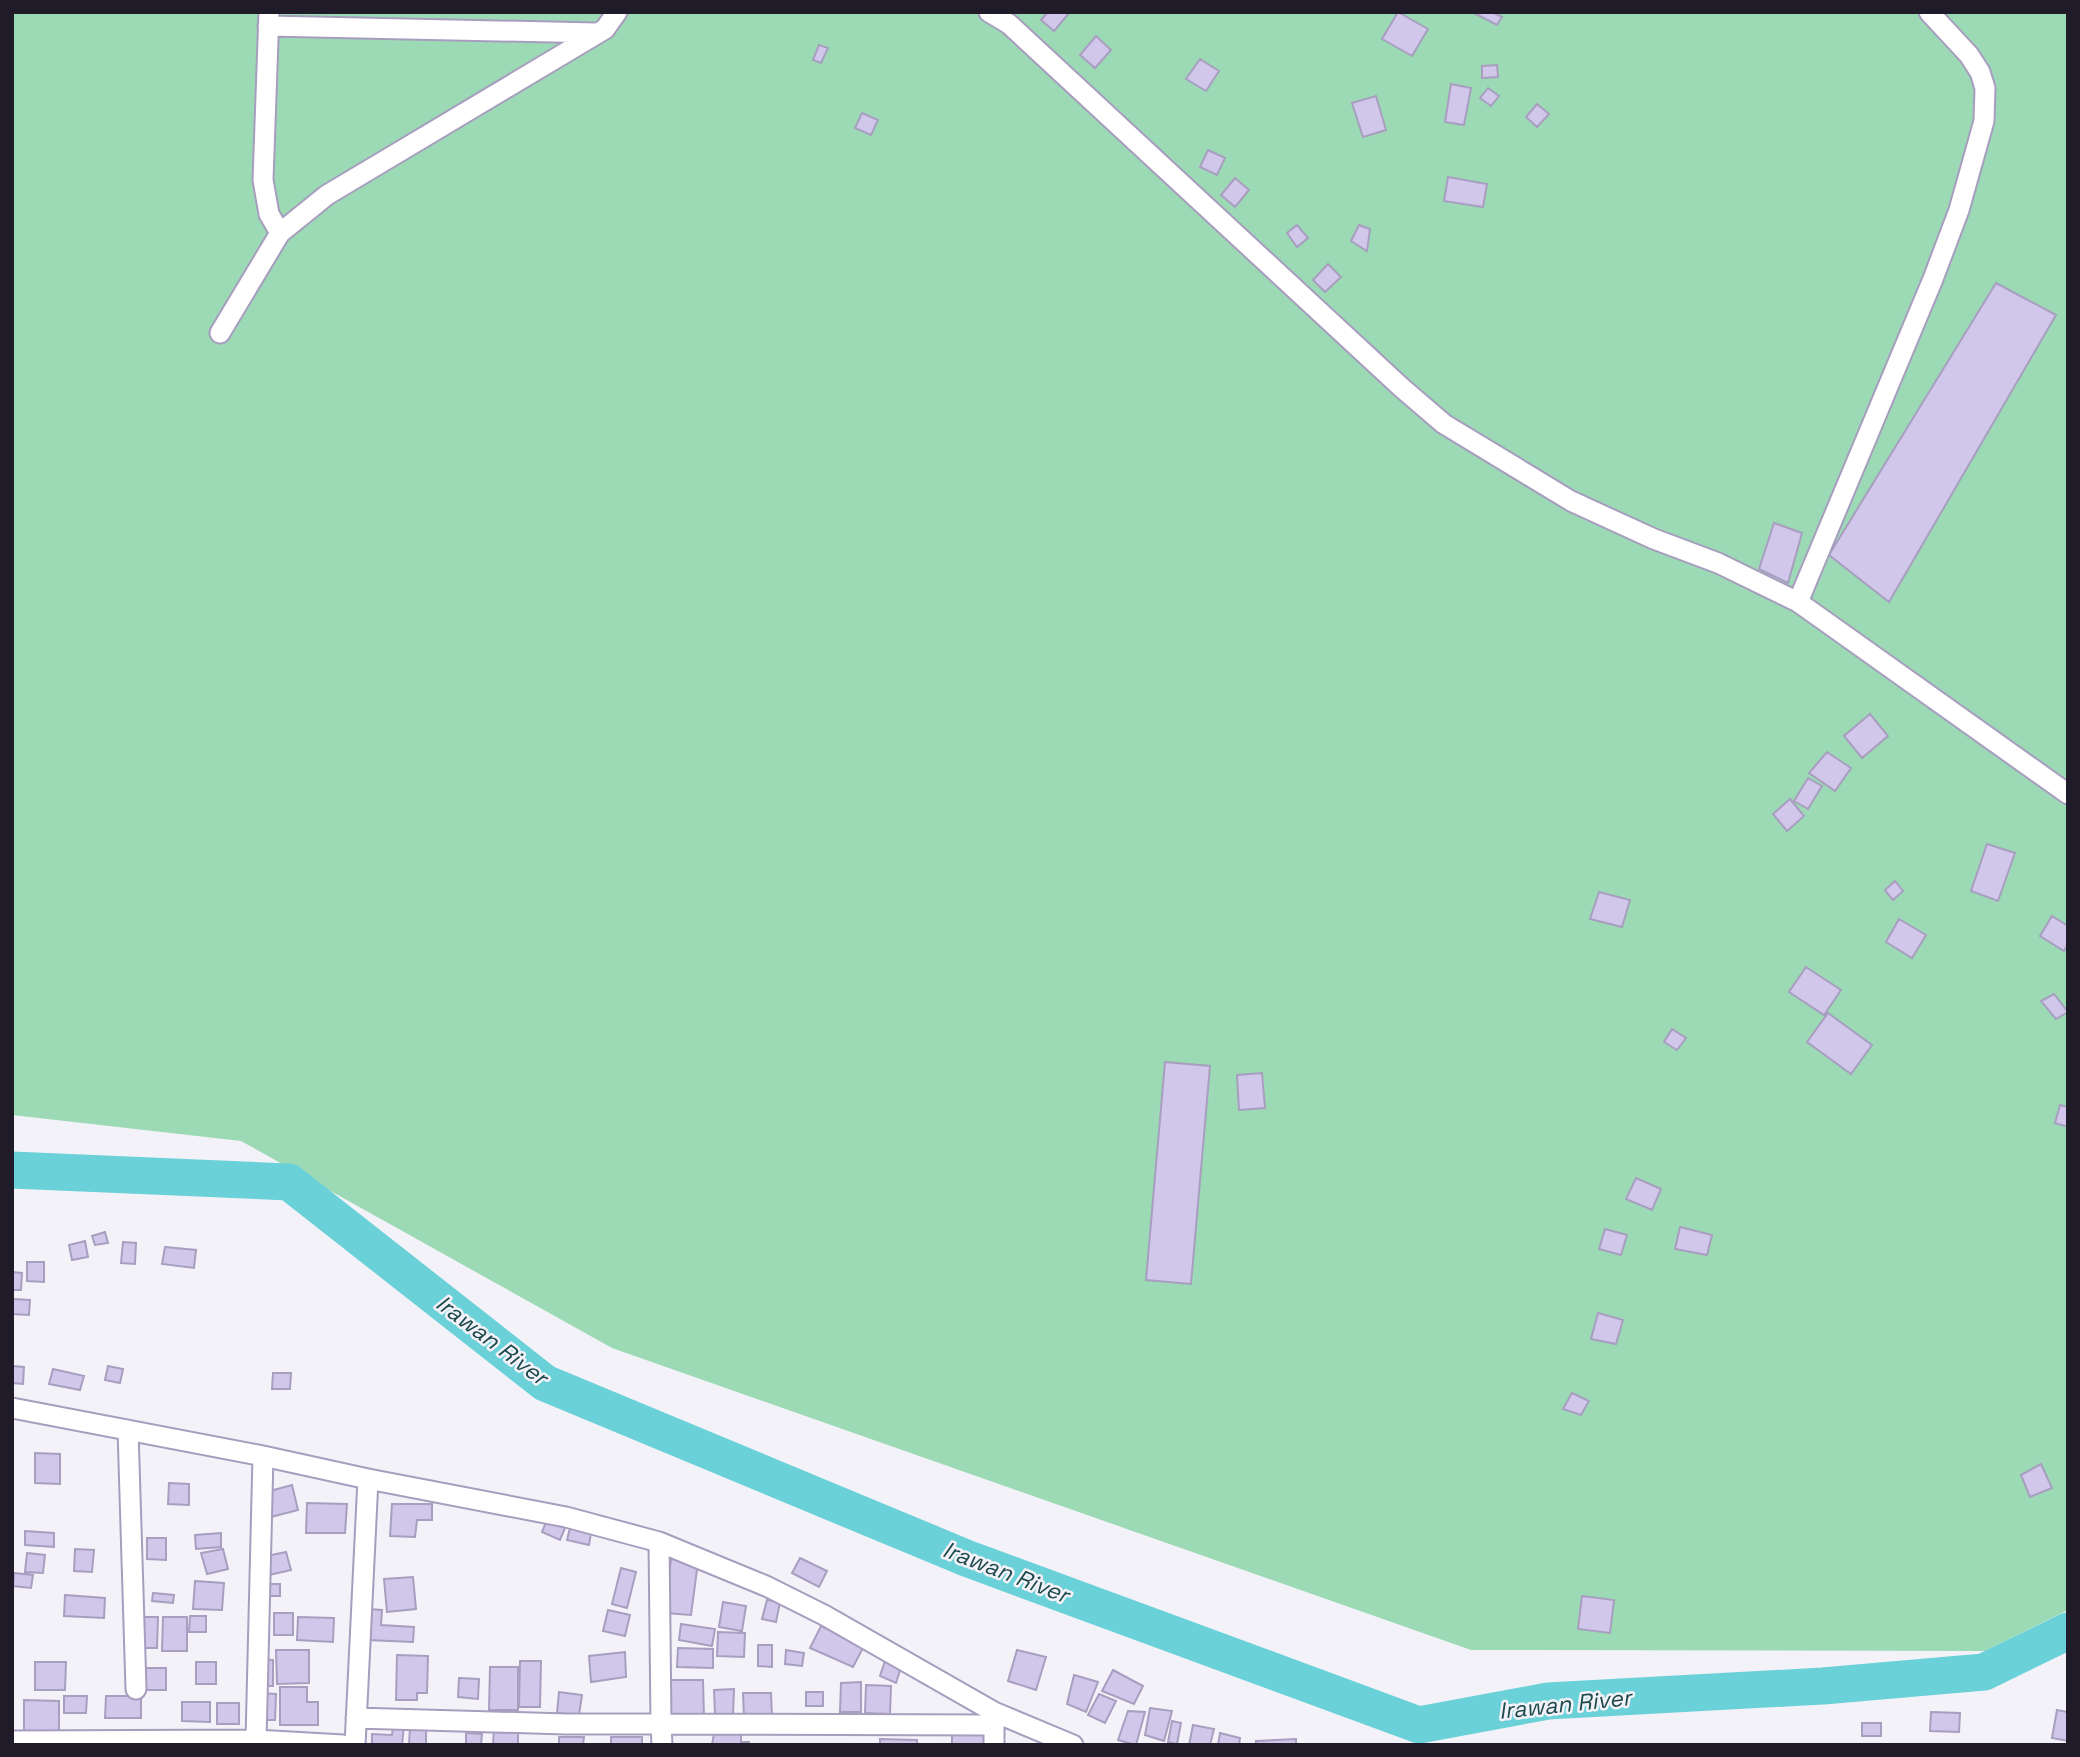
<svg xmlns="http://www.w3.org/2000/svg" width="2080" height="1757" font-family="'Space Grotesk',sans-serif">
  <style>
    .green { fill: #9cdab5 }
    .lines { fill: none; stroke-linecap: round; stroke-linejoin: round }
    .river { stroke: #6bd1d9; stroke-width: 37 }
    .building { fill: #d1c7ea; stroke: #a89ebf; stroke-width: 2 }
    .street-casing { stroke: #a79dbe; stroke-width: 23 }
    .street { stroke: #fff; stroke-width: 19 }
    .labels { text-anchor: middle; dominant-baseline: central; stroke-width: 5; stroke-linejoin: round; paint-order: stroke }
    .water-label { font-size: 23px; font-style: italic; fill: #1c4a4d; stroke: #f4f2f9 }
  </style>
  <rect width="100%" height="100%" fill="#f4f2f9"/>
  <!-- green -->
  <path class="green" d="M12,12H2068V1610L1985,1651L1471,1650L612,1348L241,1141L12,1115Z"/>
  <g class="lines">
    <!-- river -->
    <path class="river" d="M12,1170L289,1182L545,1383L966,1558L1419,1725L1548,1701L1823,1686L1984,1672L2068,1631"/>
  </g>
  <!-- building -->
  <path class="building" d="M1048,12H1070L1054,31L1041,20Z
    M1398,12L1428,29L1412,56L1382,39Z
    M1472,12H1492L1502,17L1497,25Z
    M1096,36L1111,50L1095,68L1080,55Z
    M819,45L828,48L821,63L813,60Z
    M1200,59L1219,71L1206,91L1186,79Z
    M1497,65L1498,77L1482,78V66Z
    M1451,84L1471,88L1464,125L1445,122Z
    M1488,88L1499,96L1491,106L1480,98Z
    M1376,96L1386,130L1363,137L1352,103Z
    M1537,104L1549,114L1537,127L1526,117Z
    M862,113L878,120L871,135L855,128Z
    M1208,150L1225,158L1217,175L1200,167Z
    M1448,177L1487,184L1483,207L1444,201Z
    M1235,178L1249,190L1235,207L1221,195Z
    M1297,225L1308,238L1297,247L1287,233Z
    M1359,225L1370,229L1367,251L1351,241Z
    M1328,264L1341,277L1325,292L1313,280Z
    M1996,283L2056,315L1889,602L1829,555Z
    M1774,523L1802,533L1788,583L1759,569Z
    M1870,714L1888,736L1862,758L1844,736Z
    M1827,752L1851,768L1835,791L1809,773Z
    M1808,778L1822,786L1808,809L1794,801Z
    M1790,799L1804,816L1787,831L1773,814Z
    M1987,844L2015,853L1998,901L1971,891Z
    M1895,881L1903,891L1893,900L1885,890Z
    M1599,892L1630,900L1622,927L1590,919Z
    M2052,916L2068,926V944L2064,951L2040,936Z
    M1899,919L1926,935L1912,958L1886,942Z
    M1806,967L1841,990L1824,1015L1789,992Z
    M2054,994L2068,1012L2056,1019L2041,1001Z
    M1828,1013L1872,1045L1851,1074L1807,1042Z
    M1672,1029L1686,1038L1677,1050L1664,1042Z
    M1165,1062L1210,1066L1191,1284L1146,1280Z
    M1262,1073L1265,1108L1239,1110L1237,1075Z
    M2060,1105L2068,1107V1127L2055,1123Z
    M1636,1178L1661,1189L1652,1210L1626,1199Z
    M1680,1227L1712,1235L1707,1255L1675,1249Z
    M1605,1229L1627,1235L1621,1255L1599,1249Z
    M105,1232L108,1243L95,1245L92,1236Z
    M85,1241L88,1257L72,1260L69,1245Z
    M123,1242L136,1243L135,1264L121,1263Z
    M165,1247L196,1250L194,1268L162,1264Z
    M27,1262H44V1282L27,1281Z
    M12,1272L22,1273L21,1290H12Z
    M12,1299L30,1300L29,1315L12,1314Z
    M1598,1313L1623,1320L1616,1344L1591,1339Z
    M12,1366L24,1367L23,1384L12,1383Z
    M108,1366L123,1369L120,1383L105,1380Z
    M53,1369L84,1376L80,1390L49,1384Z
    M273,1373H291L290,1389H272Z
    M1572,1393L1589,1401L1581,1415L1563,1409Z
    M35,1453L60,1454V1484L35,1483Z
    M2041,1464L2052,1488L2030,1497L2021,1475Z
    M169,1483L189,1484V1505L168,1504Z
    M292,1485L298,1510L271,1517L266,1492Z
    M307,1503L347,1504L345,1533H306Z
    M392,1504H432V1520H417L415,1537L390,1536Z
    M547,1520L565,1528L560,1540L542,1532Z
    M570,1528L591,1533L589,1545L567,1540Z
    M25,1531L54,1533V1547L25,1545Z
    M221,1533V1547L196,1549L195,1535Z
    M147,1538H166V1560L147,1559Z
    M75,1549L94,1550L92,1572L74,1571Z
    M223,1549L228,1569L207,1574L201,1553Z
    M286,1552L291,1570L265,1576L262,1557Z
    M27,1553L45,1555L43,1573L25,1572Z
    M800,1558L827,1571L819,1587L792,1573Z
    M671,1559L698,1562L691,1615L665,1613Z
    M621,1568L636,1572L627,1608L612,1604Z
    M14,1573L33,1575L31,1588L13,1586Z
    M413,1577L416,1609L387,1612L384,1579Z
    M195,1581L224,1583L222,1610L193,1609Z
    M266,1584H280V1596H266Z
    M153,1593L174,1595L173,1603L152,1601Z
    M65,1595L105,1598L104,1618L64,1616Z
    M1582,1596L1614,1600L1610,1633L1578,1629Z
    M767,1600L780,1602L776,1622L762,1619Z
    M723,1602L746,1606L742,1631L719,1627Z
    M369,1609L382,1610L381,1625L414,1627L413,1642L367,1640Z
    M608,1610L630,1615L625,1636L603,1631Z
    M274,1613H293V1635H274Z
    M190,1616H206V1632H189Z
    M143,1617H158L157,1648H143Z
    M163,1617H187V1651H162Z
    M298,1617L334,1618L333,1642L297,1640Z
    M681,1624L715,1629L712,1646L679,1640Z
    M821,1626L864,1646L853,1667L810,1648Z
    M718,1632L745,1633L744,1657L717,1656Z
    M758,1645H772V1667L758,1666Z
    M678,1648L713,1649V1668L677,1667Z
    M276,1650H309V1683L277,1684Z
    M786,1650L804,1653L802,1666L785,1664Z
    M1017,1650L1046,1657L1036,1690L1008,1681Z
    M625,1652L626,1677L591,1682L589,1656Z
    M397,1655L428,1656L427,1693H417V1700H396Z
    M260,1659L273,1660V1686H260Z
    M520,1661H541L540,1707H519Z
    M885,1661L901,1667L896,1683L880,1676Z
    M35,1662H66L65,1690H35Z
    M196,1662H216V1684H196Z
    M490,1667H518V1710H489Z
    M142,1668H166V1690H142Z
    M1113,1670L1143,1686L1134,1704L1102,1691Z
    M1074,1675L1098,1682L1086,1712L1067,1704Z
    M459,1678L479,1679L478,1699L458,1697Z
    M670,1680H703L704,1718L670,1716Z
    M861,1682V1712H840L841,1683Z
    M866,1685L891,1686L890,1714L865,1713Z
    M280,1687H307V1702H318V1725H280Z
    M734,1689L733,1716L715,1714L714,1690Z
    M559,1692L582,1695L579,1715L557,1713Z
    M806,1692H823V1706H806Z
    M258,1693L276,1694L275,1720H257Z
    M743,1693H771L772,1718L744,1717Z
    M1099,1694L1116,1701L1105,1723L1088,1715Z
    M64,1696H87L86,1713H64Z
    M106,1696H141V1718H105Z
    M24,1700L59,1701V1737H24Z
    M182,1702H210V1722L182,1721Z
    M217,1703H239V1724H217Z
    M1150,1708L1172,1711L1164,1741L1145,1735Z
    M2057,1710L2068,1712V1741L2052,1738Z
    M1128,1711L1145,1712L1136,1745L1118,1740Z
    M1931,1712L1960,1713L1959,1732L1930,1731Z
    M1172,1721L1181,1723L1177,1744L1168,1742Z
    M1862,1723H1881V1736H1862Z
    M393,1724L404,1725L402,1745H372V1734L392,1735Z
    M1193,1725L1214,1729L1210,1745H1189Z
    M410,1727L426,1728V1745H409Z
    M494,1727H518V1745H493Z
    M952,1728H984L985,1745H952Z
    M466,1733L482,1734L481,1745H466Z
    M714,1733L741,1734V1742H749V1745H712Z
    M1220,1733L1240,1738L1239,1745H1218Z
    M559,1737H584L583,1745H559Z
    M611,1737H642V1745H611Z
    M880,1739L917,1740V1745H880Z
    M1296,1739V1745H1256V1741Z"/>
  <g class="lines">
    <defs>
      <path id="street" d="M269,12L263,180L269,214L280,233
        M989,12L1009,24L1402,388L1444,424L1571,501L1654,539L1718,563L1798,602L2068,794
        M268,26L596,33
        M220,333L280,233L327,195L605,29L617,12
        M1798,602L1933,279L1959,210L1984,121L1985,88L1980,72L1969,55L1929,12
        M12,1408L263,1456L368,1479L566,1517L659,1542L766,1586L824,1615L994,1712L1073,1745
        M128,1430L136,1689
        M659,1542L661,1724L993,1725
        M994,1713V1745
        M356,1718L566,1724H661L662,1745
        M256,1740L263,1456
        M12,1741L256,1740L343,1745
        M355,1745L368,1479"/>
    </defs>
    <!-- street casing -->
    <use href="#street" class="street-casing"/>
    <!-- street -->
    <use href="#street" class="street"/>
  </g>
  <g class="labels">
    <!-- water labels -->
    <g class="water-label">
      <text transform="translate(492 1340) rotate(37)">Irawan River</text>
      <text transform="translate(1006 1572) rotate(21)">Irawan River</text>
      <text transform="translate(1565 1704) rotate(-6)">Irawan River</text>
    </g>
  </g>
  <!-- border -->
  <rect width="2080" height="1757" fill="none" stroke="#1f1b28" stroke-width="28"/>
</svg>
